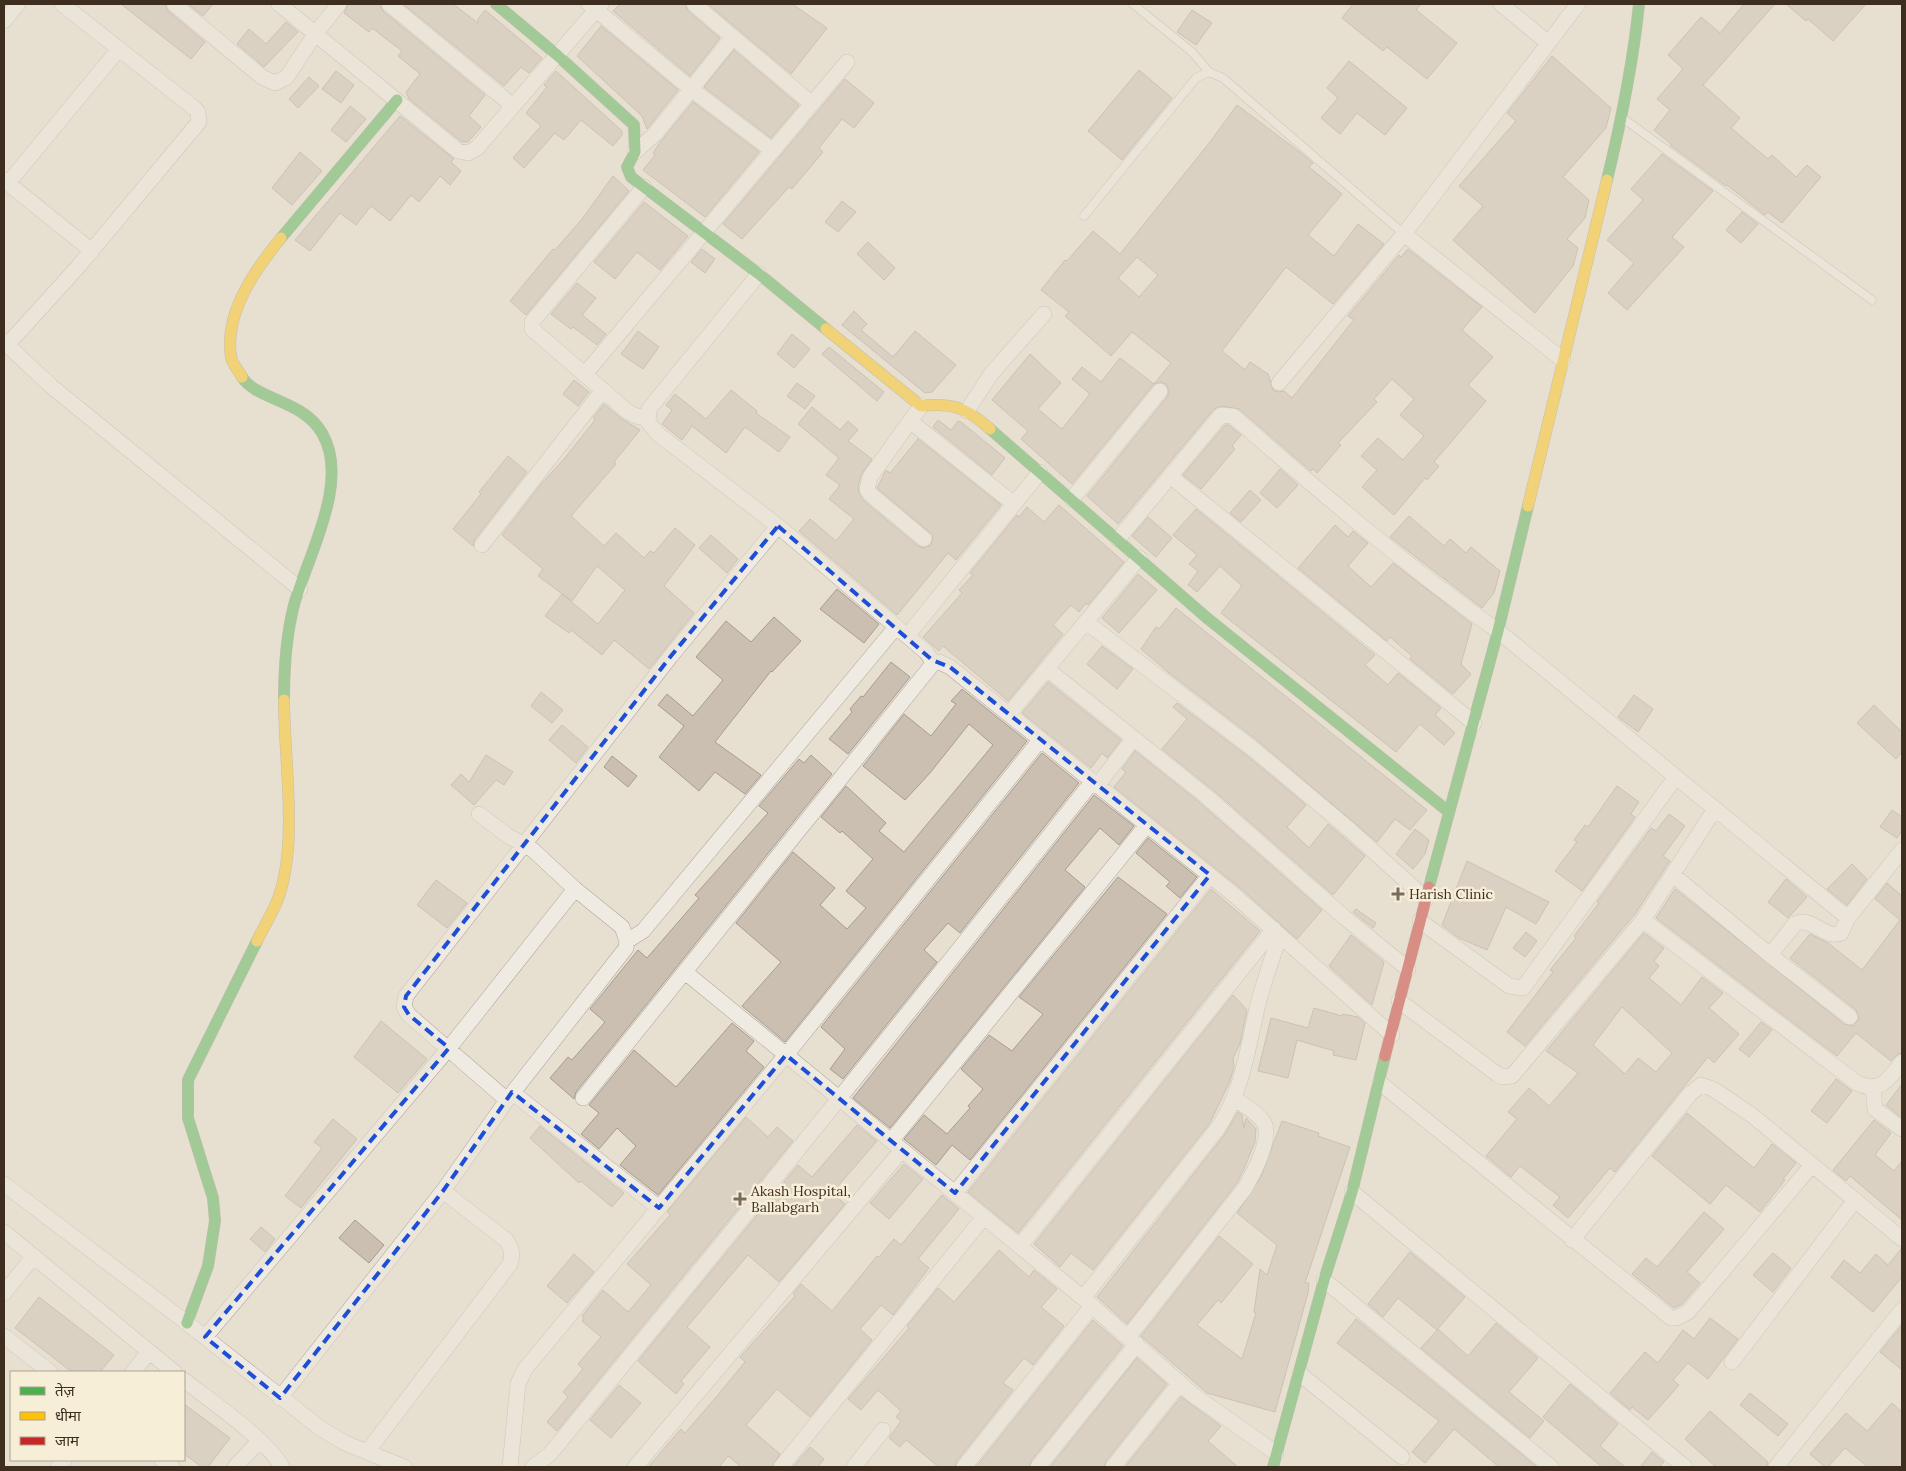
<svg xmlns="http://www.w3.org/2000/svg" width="1906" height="1471" font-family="Lora,'Noto Sans Devanagari',serif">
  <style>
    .building { fill: #cbbfb2; stroke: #a89c90; fill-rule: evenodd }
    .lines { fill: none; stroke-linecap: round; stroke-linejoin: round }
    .lane-casing { stroke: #ada599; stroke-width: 9 }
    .street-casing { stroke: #ada599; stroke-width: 16 }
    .fast-casing { stroke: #9c958a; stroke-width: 12 }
    .slow-casing { stroke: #9c958a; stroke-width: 12 }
    .jam-casing { stroke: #9c958a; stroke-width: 12 }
    .lane { stroke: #efebe3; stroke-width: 8 }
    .street { stroke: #efebe3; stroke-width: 15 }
    .fast { stroke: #4caf50; stroke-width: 11 }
    .slow { stroke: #ffc107; stroke-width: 11 }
    .jam { stroke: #c62828; stroke-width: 11 }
    .marked { fill: none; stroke: #1d4ed8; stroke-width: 4; stroke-dasharray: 10 6; stroke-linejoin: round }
    .poi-dot { fill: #786c5e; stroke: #f7eed8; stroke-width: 2 }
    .labels { text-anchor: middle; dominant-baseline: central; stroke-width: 5; stroke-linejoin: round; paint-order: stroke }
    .poi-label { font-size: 14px; fill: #3d2e20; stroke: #f7eed8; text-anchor: start }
  </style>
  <rect width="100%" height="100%" fill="#e7e0d1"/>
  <!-- building -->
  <path class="building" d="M121,4H165L168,11L205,42L191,59Z
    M188,4H213L203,16Z
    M348,4H380L383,11L485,95L469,116L481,127L468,142H462L409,99L406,92L420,74L398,56L402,51L372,28L369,32L344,13Z
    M403,4H453L478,23V19L485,10L542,58L529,73L521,67L504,86Z
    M620,4H685L688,11L720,38L690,76L613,11Z
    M708,4H792L827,28L791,74Z
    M1353,4H1421L1416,10L1457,43L1427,79L1387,47L1383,51L1342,18Z
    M1744,4H1775L1703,85L1740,118L1731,128L1768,159L1772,155L1796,177L1807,165L1821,177L1782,223L1768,212L1765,215L1727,185L1726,186L1670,145L1671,144L1654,130L1670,110L1657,99L1683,69L1668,55L1701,17L1720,33Z
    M1786,4H1866L1833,41L1808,19L1806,21Z
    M1192,10L1212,23L1196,45L1177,32Z
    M286,22L298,32L264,67L237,44L249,29L266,44Z
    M601,26L678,90L647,129L642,116L577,56Z
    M734,50L799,105L771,138L704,87Z
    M1552,56L1611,108L1606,128L1563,177L1589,200L1585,218L1567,239L1578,248L1573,266L1535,313L1453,240L1483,206L1459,186L1516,121L1507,113Z
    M1349,61L1407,108L1385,135L1357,113L1340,134L1321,118L1338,98L1327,88Z
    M1139,70L1172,98L1122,160L1088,131Z
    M336,71L354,85L341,103L322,89Z
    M556,71L622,131V135L613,146L581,120L564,140L555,133L524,168L513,158L541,126L526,113L547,87L544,85Z
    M309,77L319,86L298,108L289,99Z
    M845,79L874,103L854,128L842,119L819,148L823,152L792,189L789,187L742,239L723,224Z
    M693,102L759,152L705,217L643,170L655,155L653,153L661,141Z
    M1237,105L1301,153L1313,163L1309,167L1342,194L1308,235L1334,256L1358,224L1384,244L1333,304L1286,267L1222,351L1245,370L1250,362L1268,374L1273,390L1278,392L1284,391L1292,398L1352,322L1354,320L1348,316L1399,255L1401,257L1408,249L1482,307L1462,330L1493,357L1468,385L1486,401L1434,462L1439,466L1427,480L1425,478L1394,515L1362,487L1377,470L1361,456L1378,438L1403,460L1424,436L1400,415L1414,399L1392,379L1374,399L1377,402L1338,443L1341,445L1317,473L1313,469L1311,471L1239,409L1221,406L1214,409L1118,524L1087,496L1167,397L1169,392L1166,384L1161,382L1154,384L1171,363L1132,332L1111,356L1065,316L1069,312L1041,290L1065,260L1067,261L1093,231L1120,254L1210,142ZM1137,257L1158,275L1139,297L1118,278Z
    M350,106L366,119L346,142L331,130Z
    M400,116L454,159L451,162L461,171L450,185L440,176L419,202L411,195L390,221L371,206L356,225L340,213L310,251L295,240Z
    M300,152L322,171L292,205L272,188Z
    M1662,154L1713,191L1672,237L1684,247L1627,310L1608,293L1634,263L1607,240L1643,200L1631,189Z
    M613,176L629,191L526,315L510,301L553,249L555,250L582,219Z
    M842,201L856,212L838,232L825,222Z
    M644,202L688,236L660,270L637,252L615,279L594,262Z
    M1742,212L1758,224L1741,243L1726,230Z
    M868,242L895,268L884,280L857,254Z
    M702,249L715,259L705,273L691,262Z
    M577,283L596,298L582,315L606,334L597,345L573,327L571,329L551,314Z
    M854,311L867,324L861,330L893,357L915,331L956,365L932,392L925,393L842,325Z
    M638,331L659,347L643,369L621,354Z
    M792,334L810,349L794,368L777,354Z
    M829,347L884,392L877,401L822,354Z
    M1030,354L1061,383L1038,409L1062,429L1090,394L1072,379L1082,367L1101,382L1120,358L1154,384L1072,484L1021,439L1028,431L992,400Z
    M574,380L589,392L578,406L563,394Z
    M797,383L815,396L805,409L787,396Z
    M731,390L757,411L756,413L790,437L779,452L745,427L726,453L692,426L682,440L662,424L672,410L666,405L675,394L706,419Z
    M604,404L622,419L640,430L614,462L616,464L571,516L604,546L616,533L644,558L650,551L654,553L675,528L695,545L664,586L694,613L649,669L614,640L602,655L571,630L569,633L545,616L562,594L598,624L625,590L597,566L572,601L538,576L543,569L502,535L541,484L564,459L595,420L593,418Z
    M812,407L840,430L848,421L858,430L848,441L872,459L861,475L858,487L859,494L864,501L918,546L923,548L931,545L933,535L877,488L886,470L890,473L918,439L1001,505L956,560L948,553L897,615L799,531L810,519L836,541L854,519L829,499L840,485L826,475L839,458L798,424Z
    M938,420L951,430L958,421L961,422L1005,458L992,475L933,427Z
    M1225,425H1229L1241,435L1232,446L1235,449L1201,489L1183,475Z
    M508,456L527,472L475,539L473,546L453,529L481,494L479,492Z
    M1280,469L1298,485L1277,508L1260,493Z
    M1250,490L1261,500L1241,522L1230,513Z
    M1059,505L1124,562L1088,605L1086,603L1079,612L1071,605L1053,625L1063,634L1008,701L943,646L939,651L923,637L962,593L959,590L973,575L970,573L1017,515L1019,517L1027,507L1044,522Z
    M1196,509L1375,655L1365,665L1388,685L1398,673L1441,708L1435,715L1455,733L1444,745L1420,724L1396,752L1221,613L1242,586L1220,566L1197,592L1188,585L1198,571L1189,564L1197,555L1173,535Z
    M1409,516L1444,546L1450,539L1466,553L1471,547L1500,571L1494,593L1482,608L1390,537Z
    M1148,517L1172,538L1156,557L1132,536Z
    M1335,525L1348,537L1353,531L1368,543L1348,566L1371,587L1393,563L1472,624L1461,664L1471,674L1453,694L1410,659L1412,656L1390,637L1387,641L1298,568Z
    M711,535L738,559L727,573L699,548Z
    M1138,574L1157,590L1119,633L1102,618Z
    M837,589L879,624L864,643L820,609Z
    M1176,608L1427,810L1410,830L1395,819L1377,842L1258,741L1169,673L1141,649L1156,627L1159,629Z
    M774,617L801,641L772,672L771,671L715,742L761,775L745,794L715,772L699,791L659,757L684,726L658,705L667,694L693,716L723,680L696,657L726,621L751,642Z
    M1102,646L1133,669L1117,689L1087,664Z
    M891,662L910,677L848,754L829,739L852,712L850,709L861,696L863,697Z
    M1048,682L1121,740L1107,758L1102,753L1091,768L1022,713Z
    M962,689L1027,741L785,1042L742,1006L781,962L736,923L793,852L835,888L820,905L847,929L866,908L846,891L873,859L842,831L840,833L821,817L846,786L886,823L879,831L904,852L993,745L969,724L930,773L905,800L863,766L904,714L931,736L956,704L951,701Z
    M541,692L563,710L552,723L531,706Z
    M1634,695L1653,709L1638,732L1618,717Z
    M1177,703L1246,755L1306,805L1287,827L1309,848L1328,824L1365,856L1333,895L1212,789L1162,749L1187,719L1173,707Z
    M1874,705L1902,732V752L1896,759L1857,723Z
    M562,725L588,747L576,763L549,740Z
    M1135,751L1200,803L1322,910L1297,939L1239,887L1114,787L1126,772L1122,769Z
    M1042,753L1079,783L960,933L948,923L924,950L937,962L843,1079L830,1069L845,1049L821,1027Z
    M486,755L513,772L504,785L496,780L474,805L451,785L461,774L469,782Z
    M811,755L832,774L576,1092L574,1099L550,1078L568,1057L572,1060L605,1022L590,1009L638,950L647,958L699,898L695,895L768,813L759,806L799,759L804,763Z
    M612,756L637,776L628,787L604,767Z
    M1617,786L1639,802L1631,814L1635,817L1582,891L1555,871L1577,842L1574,840L1585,825L1588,827Z
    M1094,795L1134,826L1119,845L1100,828L1065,870L1085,887L890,1128L853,1098Z
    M1892,810L1902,817V831L1897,838L1880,827Z
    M1669,814L1685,826L1663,856L1670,861L1635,914L1525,1046L1507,1032L1553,972L1550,970L1576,938L1574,936L1599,903L1597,902L1651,828L1656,831Z
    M1415,829L1429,840L1425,854L1413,869L1396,854Z
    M1148,838L1197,877L1180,898L1166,886L1170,882L1136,853Z
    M1467,861L1549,902L1536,924L1506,907L1487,950L1459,938L1442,925Z
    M1852,864L1867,879L1847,905L1827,889Z
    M1118,877L1167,914L970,1160L952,1145L936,1165L904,1139L924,1115L947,1134L970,1108L968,1106L983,1089L961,1069L989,1035L1012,1051L1043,1014L1019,997Z
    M1786,879L1807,897L1788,918L1768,902Z
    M436,880L467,903L447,928L417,905Z
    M1887,883L1902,896V1053L1898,1054L1891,1061L1856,1033L1837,1056L1656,918L1675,889L1844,1024L1853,1026L1859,1019L1856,1010L1790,958L1810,934L1828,943L1862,970L1900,920L1875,899Z
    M1211,889L1260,931L1018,1233L968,1192Z
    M1356,909L1376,923L1373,928L1353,912Z
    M1526,932L1537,941L1525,957L1513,948Z
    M1644,933L1664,948L1654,961L1659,966L1649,978L1681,1005L1702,977L1723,993L1709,1008L1739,1034L1714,1063L1708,1057L1615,1172L1610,1168L1568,1218L1553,1205L1560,1197L1520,1166L1511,1177L1486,1156L1517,1119L1508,1112L1529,1088L1549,1106L1578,1073L1546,1051ZM1622,1007L1672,1053L1656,1072L1638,1058L1625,1074L1593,1045Z
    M1351,935L1384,962L1372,1005L1329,966Z
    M1233,995L1247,1010L1240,1044L1233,1058L1234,1067L1230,1081L1210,1123L1093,1270L1071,1253L1060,1267L1034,1244Z
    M1314,1008L1342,1016L1343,1014L1358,1017L1365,1023L1356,1060L1333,1055L1334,1051L1297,1040L1288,1078L1258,1071L1271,1018L1308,1028Z
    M381,1021L427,1059L398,1093L354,1057Z
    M1761,1022L1772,1030L1749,1057L1739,1049Z
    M732,1023L754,1041L746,1051L764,1067L658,1195L620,1165L636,1146L617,1128L599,1149L581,1134L599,1113L589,1105L634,1050L676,1087Z
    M1836,1079L1852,1091L1827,1123L1811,1111Z
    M1902,1084V1118L1886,1105Z
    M1238,1112L1242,1115L1244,1128L1246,1118L1256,1129L1255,1142L1244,1169L1237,1183L1127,1324L1097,1297L1225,1134Z
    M1687,1113L1754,1168L1772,1144L1796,1163L1783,1179L1785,1180L1760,1212L1726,1185L1710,1204L1652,1156Z
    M746,1117L768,1137L777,1127L793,1141L557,1431L547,1422L568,1397L563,1392L583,1369L578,1364L601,1337L582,1321L584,1318L582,1316L603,1290L628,1312L651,1285L627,1264L670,1215L667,1212Z
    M333,1119L357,1139L301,1208L285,1196L322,1148L314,1142Z
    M1874,1120L1891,1133L1875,1155L1894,1171L1902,1161V1220L1850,1176L1846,1181L1833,1170Z
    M1282,1121L1319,1133L1318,1136L1350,1147L1305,1283H1309L1308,1293L1275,1412L1207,1393L1141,1336L1219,1236L1253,1264L1221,1303L1218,1300L1197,1325L1242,1359L1256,1313L1254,1312L1260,1269L1267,1275L1277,1245L1237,1213L1261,1177Z
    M857,1125L877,1141L832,1193L845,1204L779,1282L748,1255L687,1327L710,1347L681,1381L684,1384L676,1394L638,1361L798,1165L812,1177Z
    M540,1126L624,1193L612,1207L581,1181L579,1183L530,1138Z
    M904,1164L923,1179L889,1219L870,1203Z
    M942,1195L959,1209L918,1259L929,1268L893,1315L881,1305L860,1329L872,1340L810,1417L777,1389L746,1425L780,1454L772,1467H741L728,1456L719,1467H648L681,1429L685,1433L717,1396L745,1362L740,1357L795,1296L793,1294L801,1284L832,1311L877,1256L879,1257L894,1239L901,1245Z
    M1704,1212L1724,1229L1687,1272L1700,1283L1682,1304L1674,1308L1632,1274L1646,1258L1657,1267Z
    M355,1220L384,1245L369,1263L339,1238Z
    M261,1227L275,1239L265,1252L250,1239Z
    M1902,1248V1277L1873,1312L1831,1277L1844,1260L1860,1273L1876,1254L1888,1265Z
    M999,1250L1029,1277L1034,1270L1057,1289L1041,1307L1064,1326L1033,1365L1024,1358L1003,1383L1013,1390L957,1461L955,1467H939L906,1440L900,1447L889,1438L901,1421L896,1417L901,1411L878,1390L861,1410L848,1399L909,1328L907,1326L938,1288L954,1302Z
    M1410,1252L1465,1297L1437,1330L1398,1298L1383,1317L1368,1304Z
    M1773,1253L1791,1268L1773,1292L1753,1275Z
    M574,1254L594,1272L567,1303L547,1286Z
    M39,1297L114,1355L100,1372H72L15,1328Z
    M1710,1318L1738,1339L1708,1379L1688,1363L1673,1380L1679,1385L1648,1420L1632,1407L1630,1410L1610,1393L1645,1352L1658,1363L1683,1330L1694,1339Z
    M1356,1319L1537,1467H1499L1454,1429L1425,1463L1412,1452L1439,1421L1337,1343Z
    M1093,1320L1123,1346L1031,1461L1029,1467H976Z
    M1496,1323L1538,1358L1509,1392L1544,1421L1530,1438L1421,1348L1438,1329L1468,1356Z
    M1902,1325V1370L1880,1352Z
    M1137,1358L1167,1384L1106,1461L1104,1467H1050Z
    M1570,1384L1618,1424L1600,1446L1625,1467H1602L1543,1417Z
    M619,1385L641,1403L611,1438L590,1420Z
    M1750,1393L1788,1424L1778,1436L1740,1405Z
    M1181,1397L1221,1426L1208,1441L1238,1467H1125Z
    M1892,1403L1902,1412V1467H1868L1845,1448L1828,1467H1825L1810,1454L1846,1413L1867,1431Z
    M184,1404L230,1438L208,1467H202L184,1454Z
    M1710,1411L1768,1462L1767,1467H1716L1685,1439Z
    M810,1447L824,1459L818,1467H793Z
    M1652,1452L1664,1462L1659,1467H1640Z"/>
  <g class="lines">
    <defs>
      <path id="lane" d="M1133,4L1192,52L1209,72
        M1624,119L1872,300
        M1084,216L1196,78L1209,72L1223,78L1404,234"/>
      <path id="street" d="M174,4L262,77L275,83L287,77L315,34L339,4
        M279,4L458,151L468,153L477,148L601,4
        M389,4L513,106
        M589,4L691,89L773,151
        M694,4L812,104
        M1501,4L1548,43
        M4,21L18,4
        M635,152L655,134L733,37
        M4,180L92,251
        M8,183L119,49
        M644,187L532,322V329L628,412L639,417L647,416
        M1404,234L1578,4
        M4,342L51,386L300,589
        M7,345L77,268L199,122L198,112L194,108L62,4
        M585,374L847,62
        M1279,383L1404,234L1563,360
        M921,406L870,477L867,489L870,494L924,539
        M967,411L991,374L1044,314
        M910,421L1014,504
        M1170,476L1474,723
        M1072,499L1160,391
        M1118,539L1221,415L1233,416C1319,491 1405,565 1498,631L1848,918
        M482,545L603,390
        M1086,622L1252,748L1350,830L1426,899
        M907,636L1040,472
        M933,662H939L950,667L1233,894L1392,1035
        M1047,669L1206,796L1344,917L1408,969
        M1009,714L1139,558
        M1097,786L1133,739
        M1673,875L1770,955L1850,1017
        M1643,920L1857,1083C1880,1094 1889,1079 1902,1062
        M1420,921L1509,986L1523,988L1675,778
        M627,941L643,931L896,627
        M1770,955L1795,924C1812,915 1824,940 1841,933L1848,918L1902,850
        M685,972L1083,1298L1192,1394L1276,1453
        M1399,1001L1497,1074L1502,1077L1512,1076L1643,920L1715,809
        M1380,1083L1671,1318H1676L1688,1312L1812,1165
        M1873,1088L1875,1109L1902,1129
        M513,1093L659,1208
        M583,1098L932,665L931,659L926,652L778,526L658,434L648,422L649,409L759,274
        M507,1100L409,1015L404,1007L406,996L671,656L778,526
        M891,1141L1146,826
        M4,1184L187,1323L320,1428L345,1443L404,1467
        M1352,1192L1685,1467
        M955,1193L1210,875
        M4,1232L174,1372
        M1572,1240L1690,1094L1701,1085L1713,1089L1753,1116L1902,1239
        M1020,1246L1274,929
        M1324,1280L1551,1467
        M4,1293L34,1256
        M1083,1298L1218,1128C1243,1091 1248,1046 1258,1004C1264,981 1272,958 1280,935
        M4,1336L50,1372
        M1129,1336L1245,1188C1253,1174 1275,1134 1262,1120C1255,1111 1243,1105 1234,1098
        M205,1337L449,1048L575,889
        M1732,1362L1855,1200
        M133,1372L149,1352
        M1300,1374L1402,1457
        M184,1380C209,1400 268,1440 282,1467
        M280,1398L443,1191L507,1100L626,948L627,941L622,927L575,889L533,850L508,836L479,814
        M367,1452L510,1264C513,1254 512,1249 506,1240L443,1191
        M162,1460L172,1467
        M58,1467L64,1460
        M235,1467L259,1441
        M510,1467L518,1384L525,1369L786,1055L1041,739
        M533,1467L550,1454C733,1231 914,1007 1092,782
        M635,1467L902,1150
        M781,1467L984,1217
        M854,1467L883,1430
        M964,1467L1092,1306
        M1038,1467L1137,1344
        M1113,1467L1180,1383
        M1776,1467L1902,1310"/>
      <path id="fast" d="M496,4L557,55L634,125L635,152L627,167L631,177L759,274L826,329
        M1607,180C1621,122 1633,64 1639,4
        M281,238L397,100
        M242,377C256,400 303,400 322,433C351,482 307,557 294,605C286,636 284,668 284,700
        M990,429L1207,618L1449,812
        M1429,887L1498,631L1528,506
        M187,1323L208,1266L215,1221L213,1198L188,1118V1080L257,941
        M1273,1467L1324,1280L1352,1192L1385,1056"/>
      <path id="slow" d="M826,329L921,406C952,402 967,408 990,429
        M242,377C239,371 232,364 231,357C224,313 255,270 281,238
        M1528,506L1607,180
        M257,941C264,926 274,911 279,896C298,841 284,758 284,700"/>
      <path id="jam" d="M1385,1056L1429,887"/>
    </defs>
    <!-- lane casing -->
    <use href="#lane" class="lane-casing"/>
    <!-- street casing -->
    <use href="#street" class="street-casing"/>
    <!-- fast casing -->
    <use href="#fast" class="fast-casing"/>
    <!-- slow casing -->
    <use href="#slow" class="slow-casing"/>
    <!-- jam casing -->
    <use href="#jam" class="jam-casing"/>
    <!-- lane -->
    <use href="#lane" class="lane"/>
    <!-- street -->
    <use href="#street" class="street"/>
    <!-- fast -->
    <use href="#fast" class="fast"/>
    <!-- slow -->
    <use href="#slow" class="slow"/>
    <!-- jam -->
    <use href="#jam" class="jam"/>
  </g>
  <!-- marked area -->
  <path d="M0 0H1906V1471H0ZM778,526L932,660L950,667L1210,875L955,1193L786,1055L659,1208L512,1092L443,1191L280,1398L205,1337L449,1048L409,1015L404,1007L406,996L671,656Z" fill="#e7e0d1" fill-opacity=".55" fill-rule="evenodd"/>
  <path class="marked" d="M778,526L932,660L950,667L1210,875L955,1193L786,1055L659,1208L512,1092L443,1191L280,1398L205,1337L449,1048L409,1015L404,1007L406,996L671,656Z"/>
  <!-- markers -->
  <g class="poi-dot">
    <path d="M1395.5 886.5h5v5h5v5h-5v5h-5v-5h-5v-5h5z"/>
    <path d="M737.5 1191.5h5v5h5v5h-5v5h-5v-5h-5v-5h5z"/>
  </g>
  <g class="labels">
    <!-- poi labels -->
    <g class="poi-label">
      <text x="1409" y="894">Harish Clinic</text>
      <text x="751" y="1191">Akash Hospital,<tspan x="751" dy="16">Ballabgarh</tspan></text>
    </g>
  </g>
  <!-- border -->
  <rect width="1906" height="1471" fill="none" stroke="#3d2e20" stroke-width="10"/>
  <!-- legend -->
  <rect x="10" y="1371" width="175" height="90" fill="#f7eed8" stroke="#ada18e"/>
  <rect x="20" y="1387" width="25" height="8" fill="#4caf50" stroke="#ada18e"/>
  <text x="55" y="1396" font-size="15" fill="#3d2e20">तेज़</text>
  <rect x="20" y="1412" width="25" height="8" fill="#ffc107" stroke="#ada18e"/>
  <text x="55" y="1421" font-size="15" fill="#3d2e20">धीमा</text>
  <rect x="20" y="1437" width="25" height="8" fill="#c62828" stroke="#ada18e"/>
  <text x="55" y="1446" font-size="15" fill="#3d2e20">जाम</text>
</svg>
